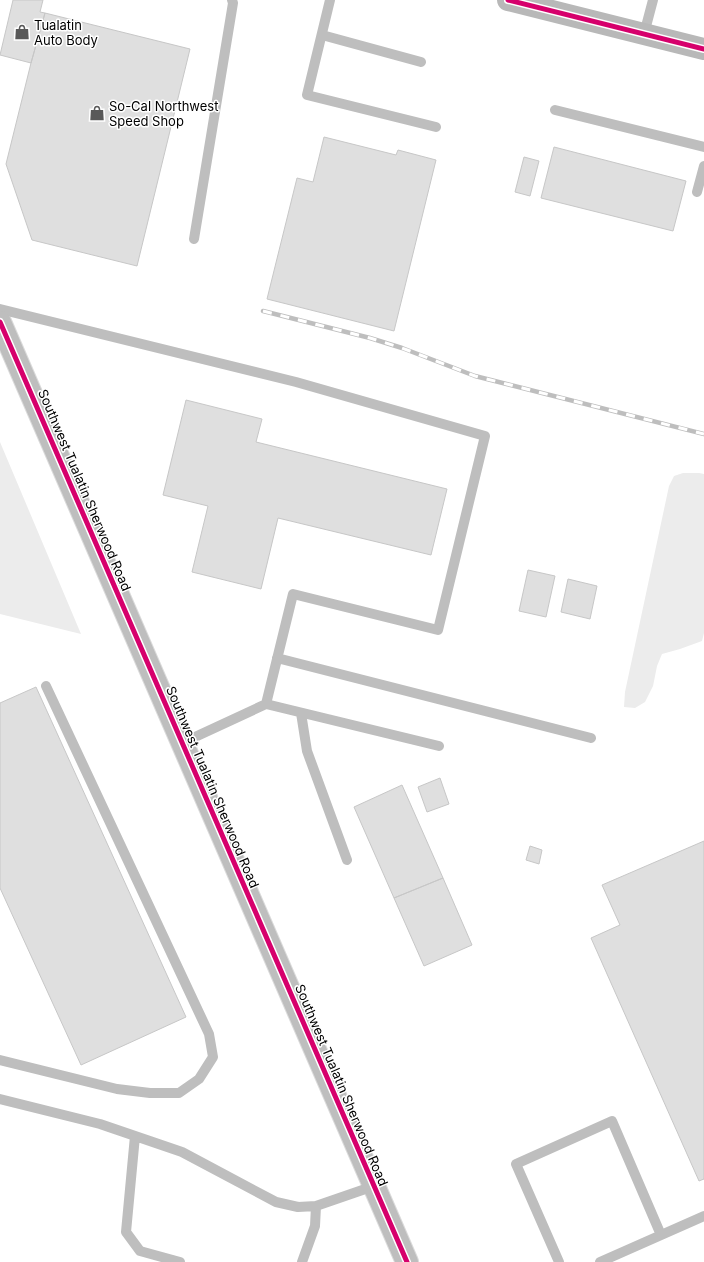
<svg xmlns="http://www.w3.org/2000/svg" width="704" height="1262" font-family="Inter,sans-serif">
  <style>
    .green { fill: #ececec }
    .building { fill: #dfdfdf; stroke: #c7c7c7 }
    .lines { fill: none; stroke-linecap: round; stroke-linejoin: round }
    .highway-casing { stroke: #dbdbdb; stroke-width: 24 }
    .lane { stroke: #bebebe; stroke-width: 10 }
    .secondary { stroke: #b8b8b8; stroke-width: 22 }
    .highway { stroke: #bebebe; stroke-width: 22 }
    .rail-casing { stroke: #bebebe; stroke-width: 4.5 }
    .rail { stroke: #fff; stroke-width: 3; stroke-dasharray: 9; stroke-linecap: butt }
    .cycleway-casing { stroke: #fff; stroke-width: 8 }
    .cycleway { stroke: #d6006c; stroke-width: 5 }
    .labels { text-anchor: middle; dominant-baseline: central; stroke-width: 3; stroke-linejoin: round; paint-order: stroke }
    .poi-label { font-size: 13px; fill: #000; stroke: #fff; text-anchor: start }
    .street-label { font-size: 13px; fill: #000; stroke: #fff }
  </style>
  <rect width="100%" height="100%" fill="#fff"/>
  <!-- green -->
  <path class="green" d="M0,442L81,634L0,614Z
    M683,473H699L704,474V633L702,641L680,649L662,654L657,666L653,686L645,702L635,708L624,707L625,692L669,486L674,476Z"/>
  <!-- building -->
  <path class="building" d="M13,0H43L40,12L45,13L31,63L0,55Z
    M45,13L190,49L137,266L32,240L6,164L31,63Z
    M324,137L396,155L398,150L436,160L394,331L267,299L297,178L313,182Z
    M554,147L686,181L673,231L541,198Z
    M524,157L539,161L530,196L515,192Z
    M186,400L262,419L256,442L447,489L431,555L278,518L261,589L192,572L208,506L163,495Z
    M528,570L555,576L546,617L519,611Z
    M568,579L597,586L590,619L561,612Z
    M36,687L186,1017L81,1065L0,888V703Z
    M440,778L449,804L427,812L418,787Z
    M402,785L443,878L394,898L354,807Z
    M704,841V1179L699,1181L591,938L620,925L602,885Z
    M530,846L542,850L539,864L526,860Z
    M443,878L472,945L424,966L394,898Z"/>
  <g class="lines">
    <defs>
      <path id="highway" d="M0,322L407,1262"/>
    </defs>
    <!-- highway casing -->
    <use href="#highway" class="highway-casing"/>
    <!-- lane -->
    <path class="lane" d="M330,0L307,95L436,127
      M644,34L653,0
      M322,35L421,62
      M555,110L704,147
      M697,192L704,166
      M194,239L233,3L232,0
      M0,309L296,382L485,436L438,630L293,594L266,704
      M277,658L591,738
      M301,713L307,751L347,860
      M182,743L266,704L439,746
      M0,1060L117,1089L150,1093H179L199,1079L213,1057L209,1034L46,686
      M0,1099L100,1124L182,1152L276,1202L298,1207L316,1206L374,1186
      M135,1136L126,1232L140,1251L180,1262
      M302,1262L315,1226L316,1206
      M559,1262L516,1164L612,1121L661,1235
      M600,1262L704,1216"/>
    <!-- secondary -->
    <path class="secondary" d="M508,0L704,49"/>
    <!-- highway -->
    <use href="#highway" class="highway"/>
    <defs>
      <path id="rail" d="M263,311L370,338L402,348L475,376L704,434"/>
    </defs>
    <!-- rail casing -->
    <use href="#rail" class="rail-casing"/>
    <!-- rail -->
    <use href="#rail" class="rail"/>
    <defs>
      <path id="cycleway" d="M508,0L704,49
        M0,322L407,1262"/>
    </defs>
    <!-- cycleway casing -->
    <use href="#cycleway" class="cycleway-casing"/>
    <!-- cycleway -->
    <use href="#cycleway" class="cycleway"/>
  </g>
  <!-- icons -->
  <defs>
    <symbol id="shop-bare" viewBox="-9 -9 18 18"><path d="M-5-2.5h2.3a2.7 3.5 0 0 1 5.4 0H5L5.5 6h-11ZM-1.5-2.5h3a1.5 2.3 0 0 0-3 0Z" fill="#595959" stroke="#fff" stroke-width="2.5" paint-order="stroke"/></symbol>
  </defs>
  <g fill-rule="evenodd">
    <use href="#shop-bare" x="11" y="21" width="22" height="22"/>
    <use href="#shop-bare" x="86" y="102" width="22" height="22"/>
  </g>
  <g class="labels">
    <!-- poi labels -->
    <g class="poi-label">
      <text x="34" y="25">Tualatin<tspan x="34" dy="15">Auto Body</tspan></text>
      <text x="109" y="106">So-Cal Northwest<tspan x="109" dy="15">Speed Shop</tspan></text>
    </g>
    <!-- street labels -->
    <g class="street-label">
      <text transform="translate(85 490) rotate(67)">Southwest Tualatin Sherwood Road</text>
      <text transform="translate(213 787) rotate(67)">Southwest Tualatin Sherwood Road</text>
      <text transform="translate(342 1085) rotate(67)">Southwest Tualatin Sherwood Road</text>
    </g>
  </g>
</svg>
